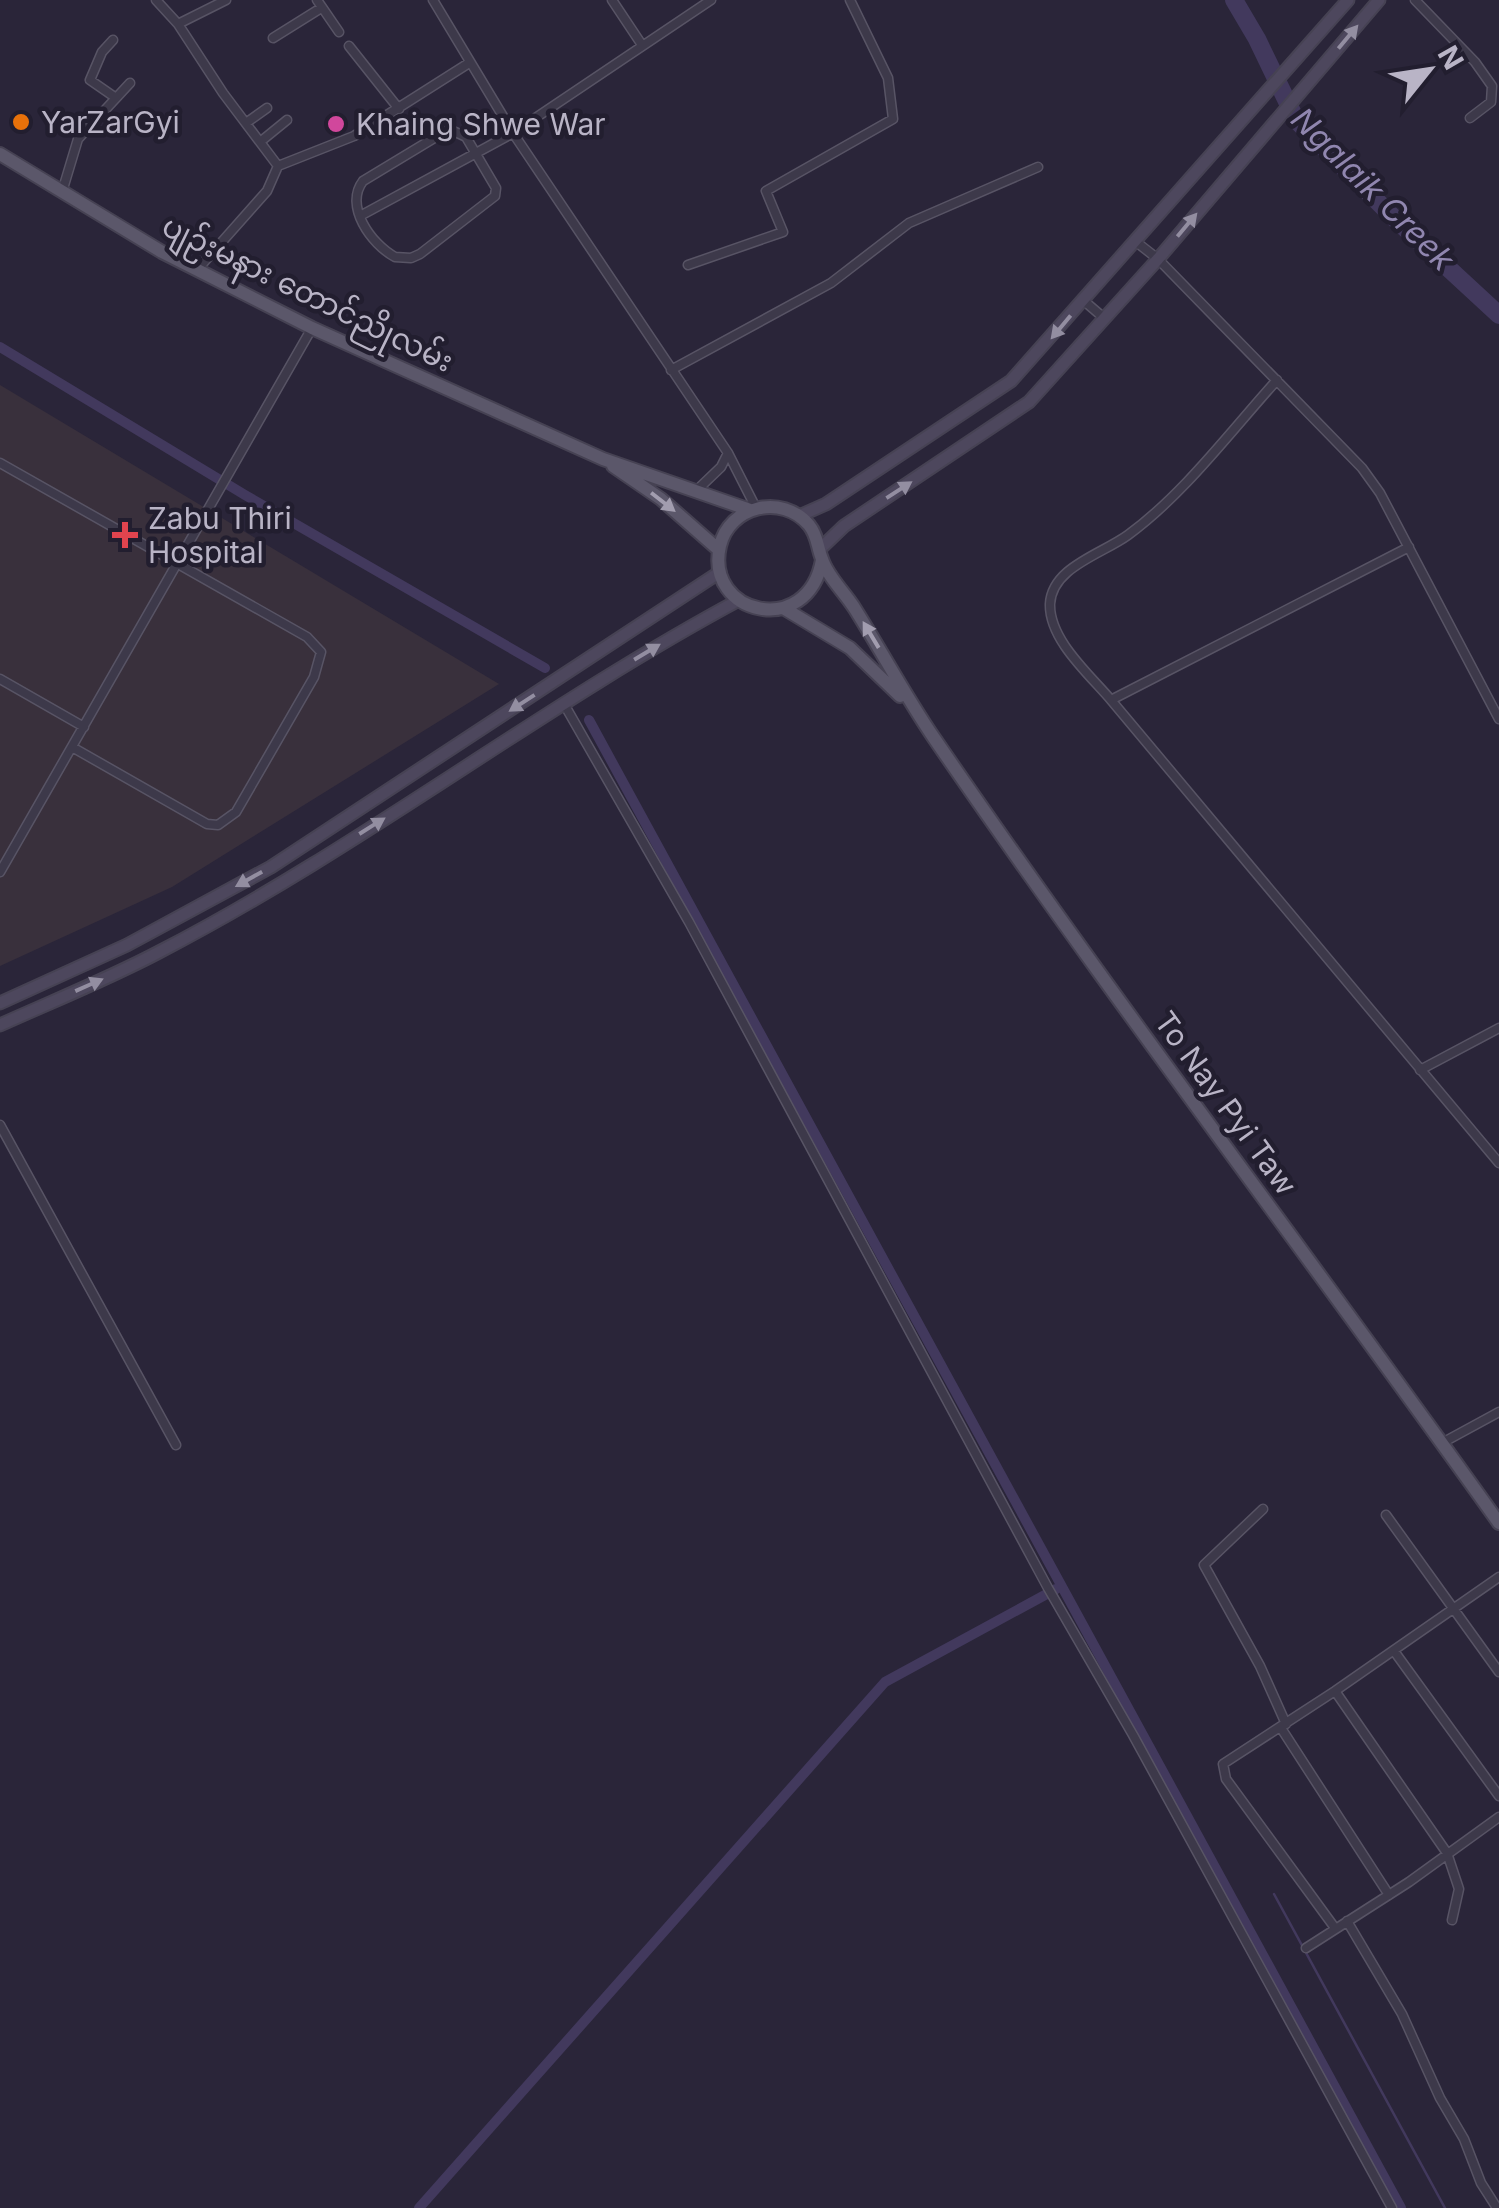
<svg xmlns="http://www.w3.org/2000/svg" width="1499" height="2208" font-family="Inter,'Noto Sans Myanmar',sans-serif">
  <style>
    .medical { fill: #39303c }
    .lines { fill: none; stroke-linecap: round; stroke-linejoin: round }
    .stream { stroke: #42395d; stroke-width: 2.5 }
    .canal { stroke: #42395d; stroke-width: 10 }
    .river { stroke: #42395d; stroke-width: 18 }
    .minor-casing { stroke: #585465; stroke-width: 11 }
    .secondary-casing { stroke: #464253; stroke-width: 15 }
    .primary-casing { stroke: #464253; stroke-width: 16 }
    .minor { stroke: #3d394a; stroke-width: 8 }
    .secondary { stroke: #4d475d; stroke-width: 11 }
    .primary { stroke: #5b576a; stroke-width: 12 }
    .oneway { fill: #938ea1 }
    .oneway2 { fill: #a29daf }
    .food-dot { fill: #e8710a; stroke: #221e2f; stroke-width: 4 }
    .hotel-dot { fill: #d1479c; stroke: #221e2f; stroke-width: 4 }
    .health-dot { fill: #e0444e; stroke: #221e2f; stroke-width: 4 }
    .labels { text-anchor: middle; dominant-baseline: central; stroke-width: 9; stroke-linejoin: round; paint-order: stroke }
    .poi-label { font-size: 30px; fill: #b9b4c6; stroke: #221e2f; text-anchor: start }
    .street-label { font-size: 30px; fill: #b9b4c6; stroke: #221e2f }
    .water-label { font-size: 32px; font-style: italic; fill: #9086af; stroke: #221e2f }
  </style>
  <rect width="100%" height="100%" fill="#2a2539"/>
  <!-- medical -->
  <path class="medical" d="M0,385L499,684L172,887L0,966Z"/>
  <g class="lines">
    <!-- stream -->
    <path class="stream" d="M1274,1894L1445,2208"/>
    <!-- canal -->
    <path class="canal" d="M0,347L245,495L545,668
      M589,720L1401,2208
      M419,2208L885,1682L1056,1589"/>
    <!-- river -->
    <path class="river" d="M1234,0L1257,39L1296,120L1393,217L1499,315"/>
    <defs>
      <path id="minor" d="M156,0L178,24L223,93L278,166
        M317,0L339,32
        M433,0L513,133L728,453L756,508
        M612,0L642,45
        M1415,0L1475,62L1492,86L1491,102L1470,118
        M178,24L226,0
        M273,38L321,8
        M113,40L102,52L90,80L116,98
        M349,46L399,109
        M246,123L267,108
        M449,129L466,137L496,188L495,196L420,254L411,258L395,257C371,244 344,206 363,181Z
        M260,142L287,120
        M62,192L78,139L130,83
        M360,216L513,133L711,0
        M1135,241L1158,259L1362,468L1380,493L1499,719
        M688,265L783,232L766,191L893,119L888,78L850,0
        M196,271L267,191L278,166L354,136L469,63
        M1083,300L1104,318
        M671,370L831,283L909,223L1038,167
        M1277,380C1230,432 1184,494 1128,535C1102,554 1052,567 1050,604C1049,640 1090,675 1111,700L1499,1163
        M0,463L307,637L321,652L314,677L236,812L218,825L207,824L72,747
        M697,490L721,467L728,453
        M0,679L84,727
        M1111,700L1409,547
        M564,704L689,922L1048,1588L1133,1735L1392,2208
        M0,872L312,328
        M1420,1070L1499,1028
        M0,1125L176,1445
        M1442,1443L1499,1412
        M1263,1509L1204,1565L1260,1666L1286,1724
        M1386,1515L1499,1672
        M1394,1651L1499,1796
        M1335,1691L1447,1853L1459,1889L1452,1920
        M1281,1728L1389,1895
        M1347,1921L1402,2014L1440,2098L1464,2139L1481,2183L1497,2208
        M1335,1928L1226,1779L1223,1764L1335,1691L1499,1577
        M1306,1948L1409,1882L1499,1817"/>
      <path id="secondary" d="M799,516L826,504L1011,381L1348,0
        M821,548L844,526L1029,402L1158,259L1379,0
        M0,1003L127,945L271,867L720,572
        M0,1025C53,1001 108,979 159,952C360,848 540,707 739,600"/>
      <path id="primary" d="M0,154L162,252L312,328L603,459L750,510
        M613,466L661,499L719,550
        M822,560C808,639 704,615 720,546C729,506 782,493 809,525C818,536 817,547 822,559C827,576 846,594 855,609C882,652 906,697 934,738C1116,1004 1312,1260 1499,1523
        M785,609L850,648L900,696"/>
    </defs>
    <!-- minor casing -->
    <use href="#minor" class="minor-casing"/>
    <!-- secondary casing -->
    <use href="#secondary" class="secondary-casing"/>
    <!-- primary casing -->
    <use href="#primary" class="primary-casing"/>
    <!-- minor -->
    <use href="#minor" class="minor"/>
    <!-- secondary -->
    <use href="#secondary" class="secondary"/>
    <!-- primary -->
    <use href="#primary" class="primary"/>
  </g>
  <!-- one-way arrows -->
  <defs><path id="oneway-solid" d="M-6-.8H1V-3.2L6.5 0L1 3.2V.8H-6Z" transform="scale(2.5)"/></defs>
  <g class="oneway">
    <use href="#oneway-solid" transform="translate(1348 37) rotate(-50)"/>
    <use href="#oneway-solid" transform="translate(1187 225) rotate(-50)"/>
    <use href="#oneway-solid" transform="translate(1061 327) rotate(130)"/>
    <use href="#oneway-solid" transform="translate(899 490) rotate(-33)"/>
    <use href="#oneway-solid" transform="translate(647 652) rotate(-31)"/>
    <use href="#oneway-solid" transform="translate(522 703) rotate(147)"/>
    <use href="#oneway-solid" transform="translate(372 826) rotate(-32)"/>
    <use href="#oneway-solid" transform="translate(249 879) rotate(151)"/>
    <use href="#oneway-solid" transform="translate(89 985) rotate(-24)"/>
  </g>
  <g class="oneway2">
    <use href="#oneway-solid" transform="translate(663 502) rotate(38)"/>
    <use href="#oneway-solid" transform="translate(871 635) rotate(-121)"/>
  </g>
  <!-- markers -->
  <circle class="food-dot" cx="21" cy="122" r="10"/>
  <circle class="hotel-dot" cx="336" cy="124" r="10"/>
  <path class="health-dot" d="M120 520h10v10h10v10h-10v10h-10v-10h-10v-10h10z"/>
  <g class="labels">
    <!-- poi labels -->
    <g class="poi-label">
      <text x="41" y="122">YarZarGyi</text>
      <text x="356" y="124">Khaing Shwe War</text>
      <text x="148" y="518">Zabu Thiri<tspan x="148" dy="34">Hospital</tspan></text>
    </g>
    <!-- street labels -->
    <g class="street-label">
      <text transform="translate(308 293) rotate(26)">ပျဉ်းမနား တောင်ညိုလမ်း</text>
      <text transform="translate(1226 1103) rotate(54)">To Nay Pyi Taw</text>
    </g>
    <!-- water labels -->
    <g class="water-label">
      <text transform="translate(1373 189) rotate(45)">Ngalaik Creek</text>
    </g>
  </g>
  <!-- north arrow -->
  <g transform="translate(1429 70) rotate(60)" stroke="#221e2f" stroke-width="8" paint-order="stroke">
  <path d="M0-8L18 38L0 25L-18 38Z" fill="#b9b4c6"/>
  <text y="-15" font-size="28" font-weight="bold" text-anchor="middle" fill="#b9b4c6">N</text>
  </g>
</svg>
